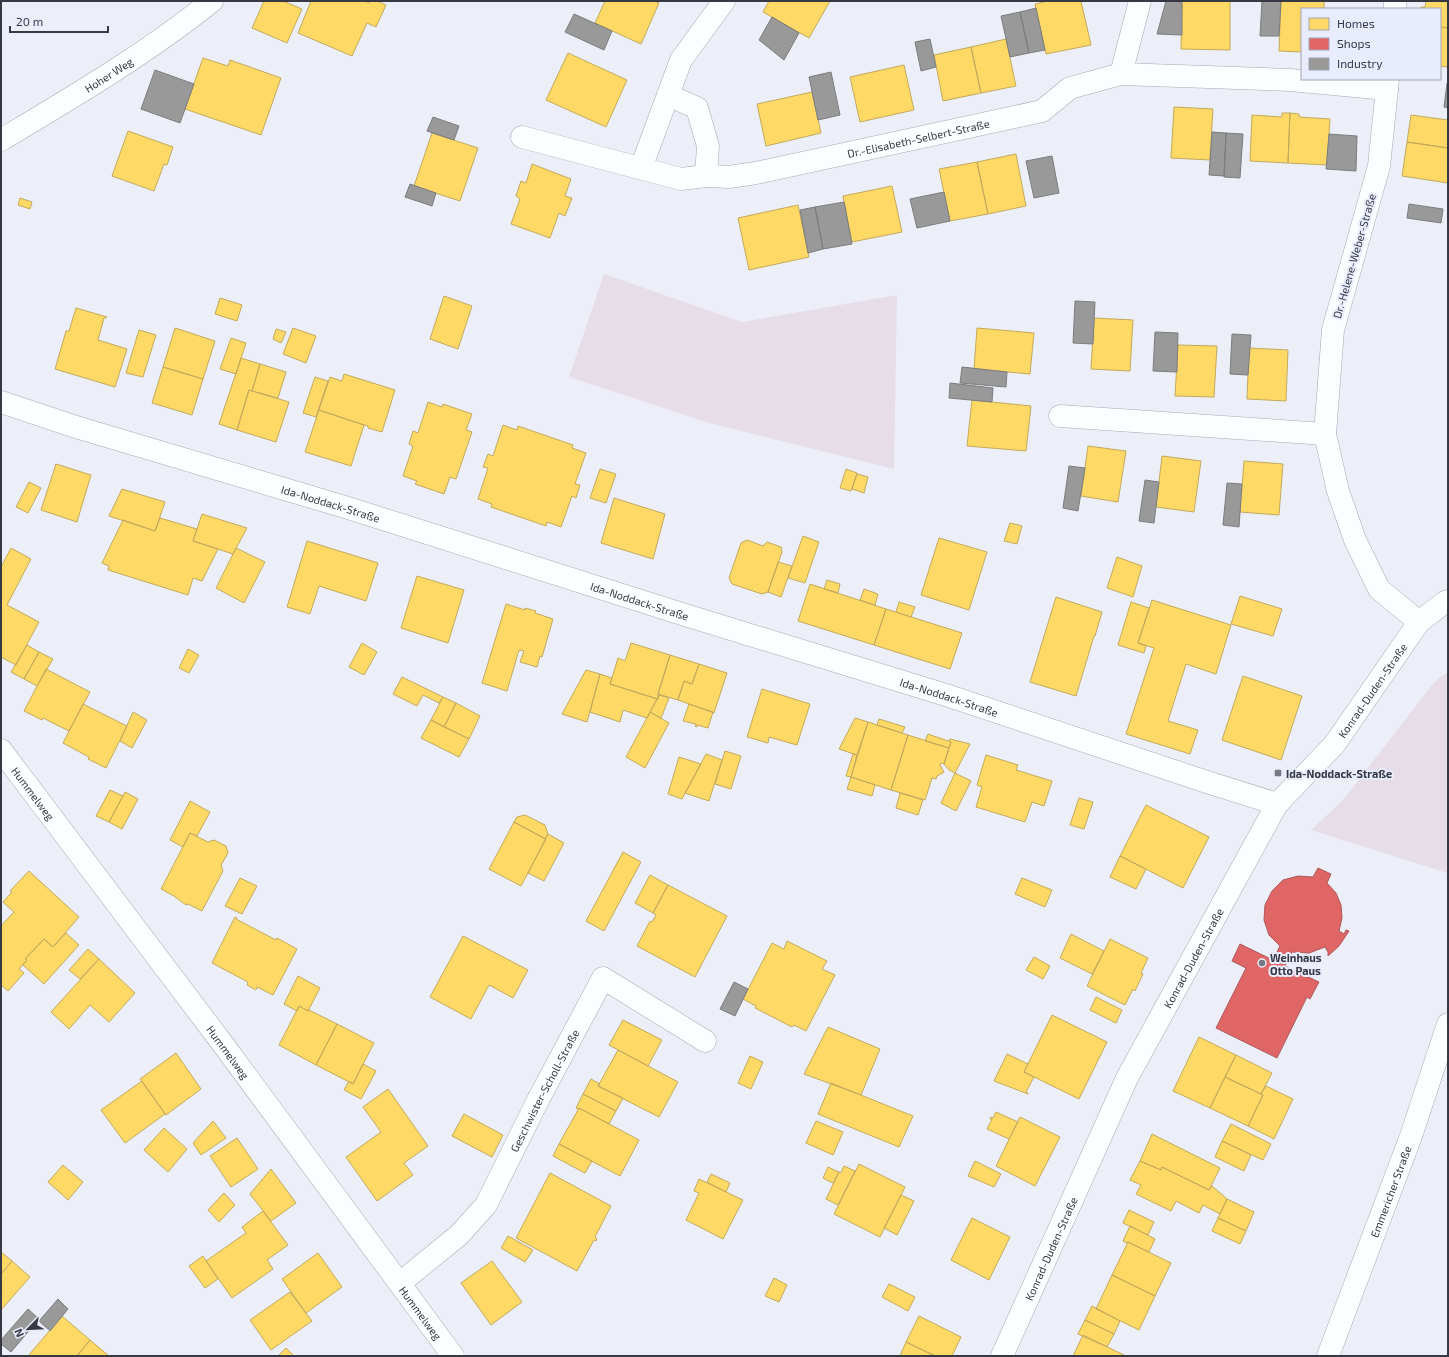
<svg xmlns="http://www.w3.org/2000/svg" width="1449" height="1357" font-family="'Exo 2',sans-serif">
  <style>
    .green { fill: #e7dde9 }
    .homes { fill: #ffd966; stroke: #c3a95c }
    .shops { fill: #e06666; stroke: #ad585c }
    .industry { fill: #999; stroke: #7b7c7f }
    .lines { fill: none; stroke-linecap: round; stroke-linejoin: round }
    .street-casing { stroke: #a6a9b1; stroke-width: 23 }
    .secondary-casing { stroke: #a6a9b1; stroke-width: 23 }
    .street { stroke: #fcfdfe; stroke-width: 22 }
    .secondary { stroke: #fcfdfe; stroke-width: 22 }
    .poi-dot { fill: #767982; stroke: #e8ecfc; stroke-width: 1.5 }
    .labels { text-anchor: middle; dominant-baseline: central; stroke-width: 4; stroke-linejoin: round; paint-order: stroke }
    .street-label { font-size: 11px; fill: #363943; stroke: #e8ecfc }
    .poi-label { font-size: 11px; font-weight: bold; fill: #363943; stroke: #e8ecfc; text-anchor: start }
  </style>
  <rect width="100%" height="100%" fill="#eceff7"/>
  <!-- green -->
  <path class="green" d="M604,274L742,322L897,295L894,469L709,423L569,377Z
    M1448,673V868L1447,873L1311,830L1343,800L1432,685L1441,676Z"/>
  <!-- homes -->
  <path class="homes" d="M264,1H283L302,9L287,43L252,28Z
    M311,1H365L369,3L370,1H377L386,5L376,27L367,23L352,56L298,33Z
    M605,1H653L659,3L641,44L595,23Z
    M769,1H830L809,38L763,12Z
    M1048,1H1081L1091,45L1046,54L1035,4Z
    M1182,1H1230V50L1181,49Z
    M1281,1H1324V9H1302V52L1279,51Z
    M1426,1H1448V28L1440,27V9H1421V7H1425Z
    M1440,27L1448,28V67L1440,66Z
    M1006,39L1016,86L981,93L971,47Z
    M971,47L981,93L943,101L934,55Z
    M568,53L627,80L606,127L546,100Z
    M203,58L228,66L230,60L281,78L261,135L185,109Z
    M904,65L914,110L860,122L850,77Z
    M812,92L821,133L766,146L757,104Z
    M1174,107L1213,109L1210,160L1171,158Z
    M1282,113H1290L1288,163L1250,161L1252,115L1282,117Z
    M1290,113L1299,114V117L1330,119L1327,165L1288,163Z
    M1411,115L1448,120V148L1407,142Z
    M128,131L173,147L167,165L164,164L154,191L112,176Z
    M432,133L478,148L460,201L414,186Z
    M1407,142L1448,148V183L1402,176Z
    M1016,154L1026,206L988,214L977,162Z
    M977,162L988,214L950,221L939,169Z
    M532,164L571,179L565,196L572,198L565,216L559,213L550,238L511,224L520,199L516,196L521,181L526,183Z
    M892,186L902,232L852,242L843,196Z
    M20,198L32,202L30,209L18,205Z
    M798,205L809,257L749,270L738,218Z
    M444,296L472,306L458,349L430,339Z
    M220,298L242,305L237,321L215,314Z
    M76,308L107,317L106,318H104L98,340L127,349L115,387L55,369L66,331H69Z
    M1094,318L1133,320L1130,371L1091,369Z
    M175,328L215,341L203,379L163,367Z
    M293,328L316,336L306,363L283,354Z
    M977,328L1034,333L1030,374L974,369Z
    M276,329L286,332L281,343L273,339Z
    M139,330L156,335L143,377L126,373Z
    M231,338L246,343L236,374L220,369Z
    M1178,345L1217,346L1214,397L1175,396Z
    M1249,348L1288,350L1286,401L1247,399Z
    M241,358L260,364L252,391L249,390L237,430L219,424Z
    M260,364L286,372L278,398L252,391Z
    M163,367L203,379L192,415L152,403Z
    M344,374L395,390L382,432L368,428V426L364,425L319,410L330,377L342,381Z
    M315,377L328,381L316,417L303,413Z
    M249,390L289,402L276,442L237,430Z
    M972,400L1031,406L1026,451L967,446Z
    M428,402L442,407L443,404L472,414L466,430L472,432L456,479L450,477L444,494L415,484L417,481L403,476L413,446L409,444L413,431L418,433Z
    M319,410L364,425L351,466L305,452Z
    M503,425L517,430L518,426L573,445L572,448L586,453L575,484L580,485L576,498L572,496L561,527L547,522L546,526L491,507L492,504L478,499L488,468L483,467L488,454L493,456Z
    M1088,446L1126,451L1118,502L1081,496Z
    M1162,456L1201,461L1194,512L1156,507Z
    M1244,461L1283,464L1279,515L1240,512Z
    M56,464L91,475L77,522L41,510Z
    M600,469L616,474L606,503L590,498Z
    M846,469L857,473L851,491L840,488Z
    M857,474L868,477L864,493L852,489Z
    M29,482L41,488L28,513L16,507Z
    M122,489L165,502L155,531L109,516Z
    M614,498L665,514L653,559L601,543Z
    M202,514L247,528L233,554L193,541Z
    M160,518L197,529L193,541L218,549L202,581L193,578L188,595L108,570L109,566L102,563L123,520L155,531Z
    M1010,523L1022,526L1017,544L1004,541Z
    M803,536L819,542L805,583L788,578Z
    M939,538L987,552L969,610L921,595Z
    M747,540L763,546L767,542L781,547L782,552L768,592L762,594L732,584L729,578L741,543Z
    M307,541L378,563L366,601L319,586L310,614L287,607Z
    M11,548L31,559L7,605L39,622L16,665L1,657V567Z
    M236,548L265,562L244,603L216,588Z
    M1117,557L1142,566L1133,597L1107,588Z
    M778,562L792,566L781,597L768,592Z
    M417,576L464,590L448,643L401,628Z
    M827,580L840,584L838,593L824,589Z
    M810,584L886,609L874,645L798,621Z
    M864,589L878,594L875,605L860,600Z
    M1240,596L1282,609L1273,636L1231,624Z
    M1056,597L1102,612L1095,636H1094L1076,696L1030,682Z
    M1152,600L1231,625L1216,674L1186,664L1168,721L1198,730L1190,754L1126,734L1154,648L1138,643Z
    M899,602L915,607L911,617L896,612Z
    M1131,602L1149,608L1138,643L1146,646L1144,653L1118,645Z
    M506,604L525,610V608L536,611L535,613L553,619L542,657L540,656L537,667L520,662L524,651L519,650L507,691L482,683Z
    M886,609L962,633L950,669L874,645Z
    M362,643L377,652L364,675L349,667Z
    M631,643L670,655L658,694V699L610,684L618,658L625,661Z
    M27,645L39,652L24,679L11,672Z
    M188,649L199,655L189,673L179,668Z
    M39,652L53,659L37,686L24,679Z
    M670,655L699,664L692,684L684,681L678,700L658,694Z
    M699,664L727,673L714,713L678,700L684,681L692,684Z
    M46,669L90,692L69,731L43,718L42,720L24,711Z
    M586,670L600,674L587,722L562,714Z
    M600,674L612,678L610,684L657,699L647,718L623,710L620,722L590,712Z
    M1243,676L1302,696L1281,760L1222,740Z
    M402,677L443,697L439,703L423,695L417,706L393,694Z
    M762,689L810,704L797,745L769,737L768,743L747,737Z
    M659,695L669,698L661,718L650,712L657,699H658Z
    M443,697L456,703L444,727L431,720Z
    M456,703L480,716L469,739L444,727Z
    M83,704L127,726L106,768L88,759L89,757L63,743Z
    M689,704L713,712L708,728L697,725V727L695,726L696,724L683,721Z
    M133,712L147,720L132,748L120,741Z
    M650,712L669,723L645,768L626,757Z
    M855,718L868,722L857,755L839,749Z
    M879,719L905,727L902,733L877,725Z
    M431,720L469,739L459,757L421,738Z
    M868,722L908,735L891,790L851,777Z
    M928,734L951,742L949,748L925,741Z
    M908,735L949,748L944,764L941,763L940,765L944,772L937,776L936,779L932,778L925,800L891,790Z
    M950,739L970,744L955,773L949,770L944,764L951,742L949,741Z
    M725,751L741,756L731,789L715,784Z
    M706,754L722,760L709,801L685,793Z
    M853,754L857,755L851,777L846,776Z
    M986,755L1018,765L1016,770L1052,781L1044,806L1032,802L1025,822L976,807L982,787L977,785Z
    M679,757L701,764L682,799L668,794Z
    M955,773L971,781L956,811L941,803Z
    M851,777L875,785L872,796L847,789Z
    M110,790L123,796L109,822L96,816Z
    M125,792L138,799L122,829L109,822Z
    M900,793L923,800L918,815L896,808Z
    M1079,798L1093,802L1084,829L1070,825Z
    M190,801L210,812L197,836L190,833L183,847L170,840Z
    M1146,805L1209,837L1183,888L1120,856Z
    M525,815L545,825L548,834L545,839L514,822L517,817Z
    M514,822L546,839L521,886L489,869Z
    M190,833L208,842L214,840L226,846L228,853L221,865L223,871L202,911L188,904L186,905L174,896L161,889Z
    M548,834L564,843L544,881L528,873Z
    M623,852L641,862L604,931L586,921Z
    M1120,856L1146,869L1136,889L1110,877Z
    M29,871L79,917L53,947L44,939L25,959L27,960L19,969L24,973L8,991L1,985V926L14,912L3,902L12,892L10,891Z
    M650,875L668,885L653,913L635,903Z
    M240,878L257,886L242,914L225,906Z
    M1022,878L1052,890L1045,907L1015,894Z
    M668,885L727,916L695,977L637,946L650,921L652,922L656,915L653,913Z
    M235,917L237,918L236,919L276,940L277,938L297,949L273,995L257,987L256,990L247,985L248,982L212,963Z
    M66,933L79,945L44,984L23,965L27,960L25,959L44,939L53,947Z
    M1071,934L1104,951L1092,974L1060,958Z
    M463,936L528,970L513,998L489,985L471,1019L430,997Z
    M1110,939L1148,958L1141,973L1143,974L1135,991L1133,989L1125,1005L1087,986Z
    M787,941L827,961L822,969L835,975L806,1031L794,1025L792,1027L755,1008L756,1006L743,999L772,943L784,949Z
    M88,949L99,959L80,979L69,970Z
    M1034,957L1050,966L1043,979L1026,970Z
    M99,959L135,993L109,1022L90,1005L69,1029L51,1012Z
    M298,976L320,988L308,1011L299,1006L297,1011L284,1004Z
    M1096,997L1122,1010L1116,1023L1090,1010Z
    M299,1006L308,1011L309,1010L337,1024L316,1065L279,1045Z
    M1052,1015L1107,1042L1079,1099L1024,1072Z
    M623,1020L662,1040L648,1066L609,1045Z
    M337,1024L374,1043L353,1084L316,1065Z
    M828,1027L880,1049L861,1095L804,1074Z
    M1199,1037L1236,1055L1210,1108L1173,1091Z
    M618,1050L678,1082L659,1117L598,1086Z
    M176,1053L201,1089L166,1115L140,1079Z
    M1007,1054L1028,1064L1024,1072L1034,1077L1026,1092L1028,1093V1094L994,1081Z
    M1236,1055L1272,1073L1261,1094L1225,1077Z
    M750,1056L763,1062L751,1089L738,1083Z
    M363,1064L376,1071L361,1099L344,1090L349,1081L353,1084Z
    M1225,1077L1263,1095L1248,1126L1210,1108Z
    M591,1079L600,1084L598,1086L623,1098L616,1111L583,1094Z
    M142,1081L165,1114L125,1143L101,1110Z
    M831,1083L913,1116L899,1147L818,1114Z
    M1266,1086L1293,1099L1274,1139L1248,1126L1263,1095L1261,1094Z
    M388,1089L428,1146L404,1163L413,1175L377,1201L346,1157L381,1132L363,1107Z
    M583,1094L616,1111L609,1124L579,1108L578,1109L576,1108Z
    M579,1108L639,1140L620,1176L559,1144Z
    M996,1112L1018,1122L1009,1139L987,1129L992,1119H990L991,1117L993,1118Z
    M464,1114L503,1135L492,1157L452,1136Z
    M1020,1117L1060,1137L1035,1186L996,1166Z
    M213,1121L226,1138L201,1155L193,1143Z
    M816,1121L843,1132L833,1155L806,1143Z
    M1231,1124L1271,1144L1263,1160L1222,1141Z
    M164,1128L187,1149L168,1172L144,1150Z
    M1152,1134L1220,1168L1209,1190L1162,1167L1161,1170L1140,1161Z
    M237,1138L258,1169L231,1187L210,1156Z
    M1222,1141L1251,1155L1244,1171L1215,1157Z
    M559,1144L592,1161L585,1173L553,1156Z
    M975,1161L1001,1174L994,1187L968,1176Z
    M1140,1161L1161,1170L1162,1167L1209,1190L1212,1186L1227,1199L1220,1214L1203,1205L1199,1213L1176,1201L1171,1211L1136,1194L1141,1185L1130,1180Z
    M859,1164L905,1187L880,1237L834,1214Z
    M63,1165L83,1182L68,1200L48,1182Z
    M844,1166L855,1171L838,1205L826,1199L839,1172L841,1173Z
    M828,1167L839,1172L833,1183L823,1178Z
    M271,1169L296,1203L271,1221L250,1194Z
    M550,1173L611,1206L595,1237L597,1239L596,1241L594,1240L577,1271L516,1238Z
    M711,1174L730,1183L726,1192L707,1182Z
    M699,1179L743,1200L723,1239L686,1220L699,1193L694,1191Z
    M224,1193L235,1205L219,1222L208,1210Z
    M901,1195L914,1201L897,1235L884,1228Z
    M1227,1199L1254,1212L1246,1231L1218,1218Z
    M1129,1210L1154,1222L1148,1235L1123,1223Z
    M263,1211L288,1245L267,1260L273,1269L232,1298L206,1261L246,1233L242,1227Z
    M972,1218L1010,1237L989,1280L951,1260Z
    M1218,1218L1246,1231L1240,1244L1212,1231Z
    M1130,1226L1155,1239L1149,1252L1128,1242L1127,1243L1123,1241Z
    M508,1236L533,1250L525,1262L501,1248Z
    M1128,1242L1171,1263L1155,1296L1112,1275Z
    M1,1252L12,1261L1,1274Z
    M318,1253L342,1287L306,1313L282,1279Z
    M203,1256L218,1279L205,1288L189,1266Z
    M12,1261L30,1277L1,1310V1274Z
    M492,1261L522,1302L491,1325L461,1283Z
    M1112,1275L1155,1296L1139,1330L1096,1309Z
    M774,1278L787,1285L779,1302L765,1296Z
    M889,1284L915,1297L908,1311L882,1297Z
    M290,1292L312,1321L271,1350L250,1320Z
    M1092,1306L1120,1321L1114,1334L1085,1320Z
    M62,1316L90,1340L77,1356H28Z
    M919,1316L961,1337L952,1356H935L906,1342Z
    M1085,1320L1114,1334L1107,1347L1078,1334Z
    M1083,1335L1126,1356H1073Z
    M90,1340L109,1356H77Z
    M906,1342L935,1356H900Z
    M286,1348L294,1356H278Z"/>
  <!-- shops -->
  <path class="shops" d="M1318,868L1331,874L1327,883L1336,893L1341,905L1342,918L1339,931L1344,934L1346,930L1349,931L1339,946L1328,956V952L1325,947L1309,953L1292,952L1285,966L1319,982L1310,999L1307,997L1277,1058L1216,1028L1246,968L1232,961L1240,944L1273,960L1280,946L1269,935L1264,920L1265,905L1272,891L1283,880L1298,876L1313,877Z"/>
  <!-- industry -->
  <path class="industry" d="M1166,1H1182V35L1157,34Z
    M1262,1H1281L1279,36H1260Z
    M1036,8L1045,50L1029,53L1020,12Z
    M1020,12L1029,53L1010,57L1001,16Z
    M574,14L612,31L604,50L565,32Z
    M772,17L799,33L784,60L759,40Z
    M930,39L936,67L921,71L915,42Z
    M155,70L194,84L180,123L141,109Z
    M831,72L840,115L818,120L809,77Z
    M1447,83H1448V108L1444,107Z
    M433,117L459,126L454,140L427,131Z
    M1212,132L1226,133L1224,176L1209,175Z
    M1226,133L1243,134L1240,178L1224,177Z
    M1329,134L1357,136L1356,171L1326,169Z
    M1052,156L1059,193L1034,198L1026,161Z
    M410,184L436,193L432,206L405,197Z
    M944,192L950,221L917,228L910,199Z
    M844,202L852,244L823,249L815,207Z
    M1409,204L1443,209L1441,223L1407,218Z
    M815,207L823,249L808,253L800,210Z
    M1075,301L1095,302L1093,344L1073,343Z
    M1155,332L1178,333L1177,372L1153,371Z
    M1232,334L1251,335L1248,375L1230,374Z
    M962,367L1007,372L1006,387L960,383Z
    M950,383L993,388L992,402L949,398Z
    M1069,466L1085,468L1078,511L1063,508Z
    M1145,480L1159,482L1154,523L1139,521Z
    M1227,483L1242,484L1239,527L1223,525Z
    M734,982L748,989L735,1016L720,1009Z
    M58,1299L68,1309L50,1331L39,1321Z
    M28,1309L39,1319L11,1352L1,1344V1340Z"/>
  <g class="lines">
    <defs>
      <g id="street">
        <path id="s1" d="M724,1L681,60L668,95L697,108L708,146L706,176L729,177L756,173L1042,111L1070,88L1121,74"/>
        <path d="M1140,1L1121,74L1290,80L1387,89"/>
        <path d="M1395,9V1"/>
        <path d="M1388,79L1379,166L1333,330L1325,434L1338,491L1355,540L1379,589L1419,622"/>
        <path d="M522,137L681,179L706,176"/>
        <path id="s2" d="M1,140C73,97 146,54 212,1"/>
        <path d="M641,168L668,95"/>
        <path id="s3" d="M1,402L76,427L345,507L682,614L946,695L1207,782L1277,804"/>
        <path d="M1060,416L1325,434"/>
        <path id="s4" d="M1,750L225,1047L453,1356"/>
        <path id="s5" d="M400,1283L459,1235L486,1205L538,1100L603,978L705,1041"/>
        <path id="s6" d="M1002,1356L1127,1078L1277,804L1334,745L1419,622L1445,602L1448,601"/>
      </g>
      <g id="secondary">
        <path id="s7" d="M1328,1356L1411,1136L1448,1024"/>
      </g>
    </defs>
    <!-- street casing -->
    <use href="#street" class="street-casing"/>
    <!-- secondary casing -->
    <use href="#secondary" class="secondary-casing"/>
    <!-- street -->
    <use href="#street" class="street"/>
    <!-- secondary -->
    <use href="#secondary" class="secondary"/>
  </g>
  <!-- markers -->
  <g class="poi-dot">
    <rect x="1274" y="769" width="8" height="8" rx="2"/>
    <circle cx="1262" cy="963" r="4"/>
  </g>
  <g class="labels">
    <!-- street labels -->
    <g class="street-label">
      <text stroke="none"><textPath href="#s2" startOffset="126">Hoher Weg</textPath></text>
      <text stroke="none"><textPath href="#s1" startOffset="428">Dr.-Elisabeth-Selbert-Straße</textPath></text>
      <text transform="translate(1354 256) rotate(-74)">Dr.-Helene-Weber-Straße</text>
      <text stroke="none"><textPath href="#s3" startOffset="345">Ida-Noddack-Straße</textPath></text>
      <text stroke="none"><textPath href="#s3" startOffset="669">Ida-Noddack-Straße</textPath></text>
      <text stroke="none"><textPath href="#s6" startOffset="766">Konrad-Duden-Straße</textPath></text>
      <text stroke="none"><textPath href="#s3" startOffset="993">Ida-Noddack-Straße</textPath></text>
      <text stroke="none"><textPath href="#s4" startOffset="54">Hummelweg</textPath></text>
      <text stroke="none"><textPath href="#s6" startOffset="442">Konrad-Duden-Straße</textPath></text>
      <text stroke="none"><textPath href="#s4" startOffset="378">Hummelweg</textPath></text>
      <text stroke="none"><textPath href="#s5" startOffset="245">Geschwister-Scholl-Straße</textPath></text>
      <text stroke="none"><textPath href="#s7" startOffset="176">Emmericher Straße</textPath></text>
      <text stroke="none"><textPath href="#s6" startOffset="118">Konrad-Duden-Straße</textPath></text>
      <text stroke="none"><textPath href="#s4" startOffset="702">Hummelweg</textPath></text>
    </g>
    <!-- poi labels -->
    <g class="poi-label">
      <text x="1286" y="773">Ida-Noddack-Straße</text>
      <text x="1270" y="957">Weinhaus<tspan x="1270" dy="13">Otto Paus</tspan></text>
    </g>
  </g>
  <!-- border -->
  <rect width="1449" height="1357" fill="none" stroke="#363943" stroke-width="4"/>
  <!-- legend -->
  <rect x="1301" y="8" width="140" height="72" fill="#e8ecfc" stroke="#a1a4b2"/>
  <rect x="1309" y="18" width="20" height="12" fill="#ffd966" stroke="#a1a4b2"/>
  <text x="1337" y="28" font-size="12" fill="#363943">Homes</text>
  <rect x="1309" y="38" width="20" height="12" fill="#e06666" stroke="#a1a4b2"/>
  <text x="1337" y="48" font-size="12" fill="#363943">Shops</text>
  <rect x="1309" y="58" width="20" height="12" fill="#999999" stroke="#a1a4b2"/>
  <text x="1337" y="68" font-size="12" fill="#363943">Industry</text>
  <!-- north arrow -->
  <g transform="translate(28 1329) rotate(246)" stroke="#e8ecfc" stroke-width="3" paint-order="stroke">
  <path d="M0-3L7 15L0 10L-7 15Z" fill="#363943"/>
  <text y="-6" font-size="11" font-weight="bold" text-anchor="middle" fill="#363943">N</text>
  </g>
  <!-- scale -->
  <path d="M10 26v6h98v-6" fill="none" stroke="#363943" stroke-width="2"/>
  <text x="16" y="26" font-size="12" fill="#363943" stroke="#e8ecfc" stroke-width="3" paint-order="stroke">20 m</text>
</svg>
